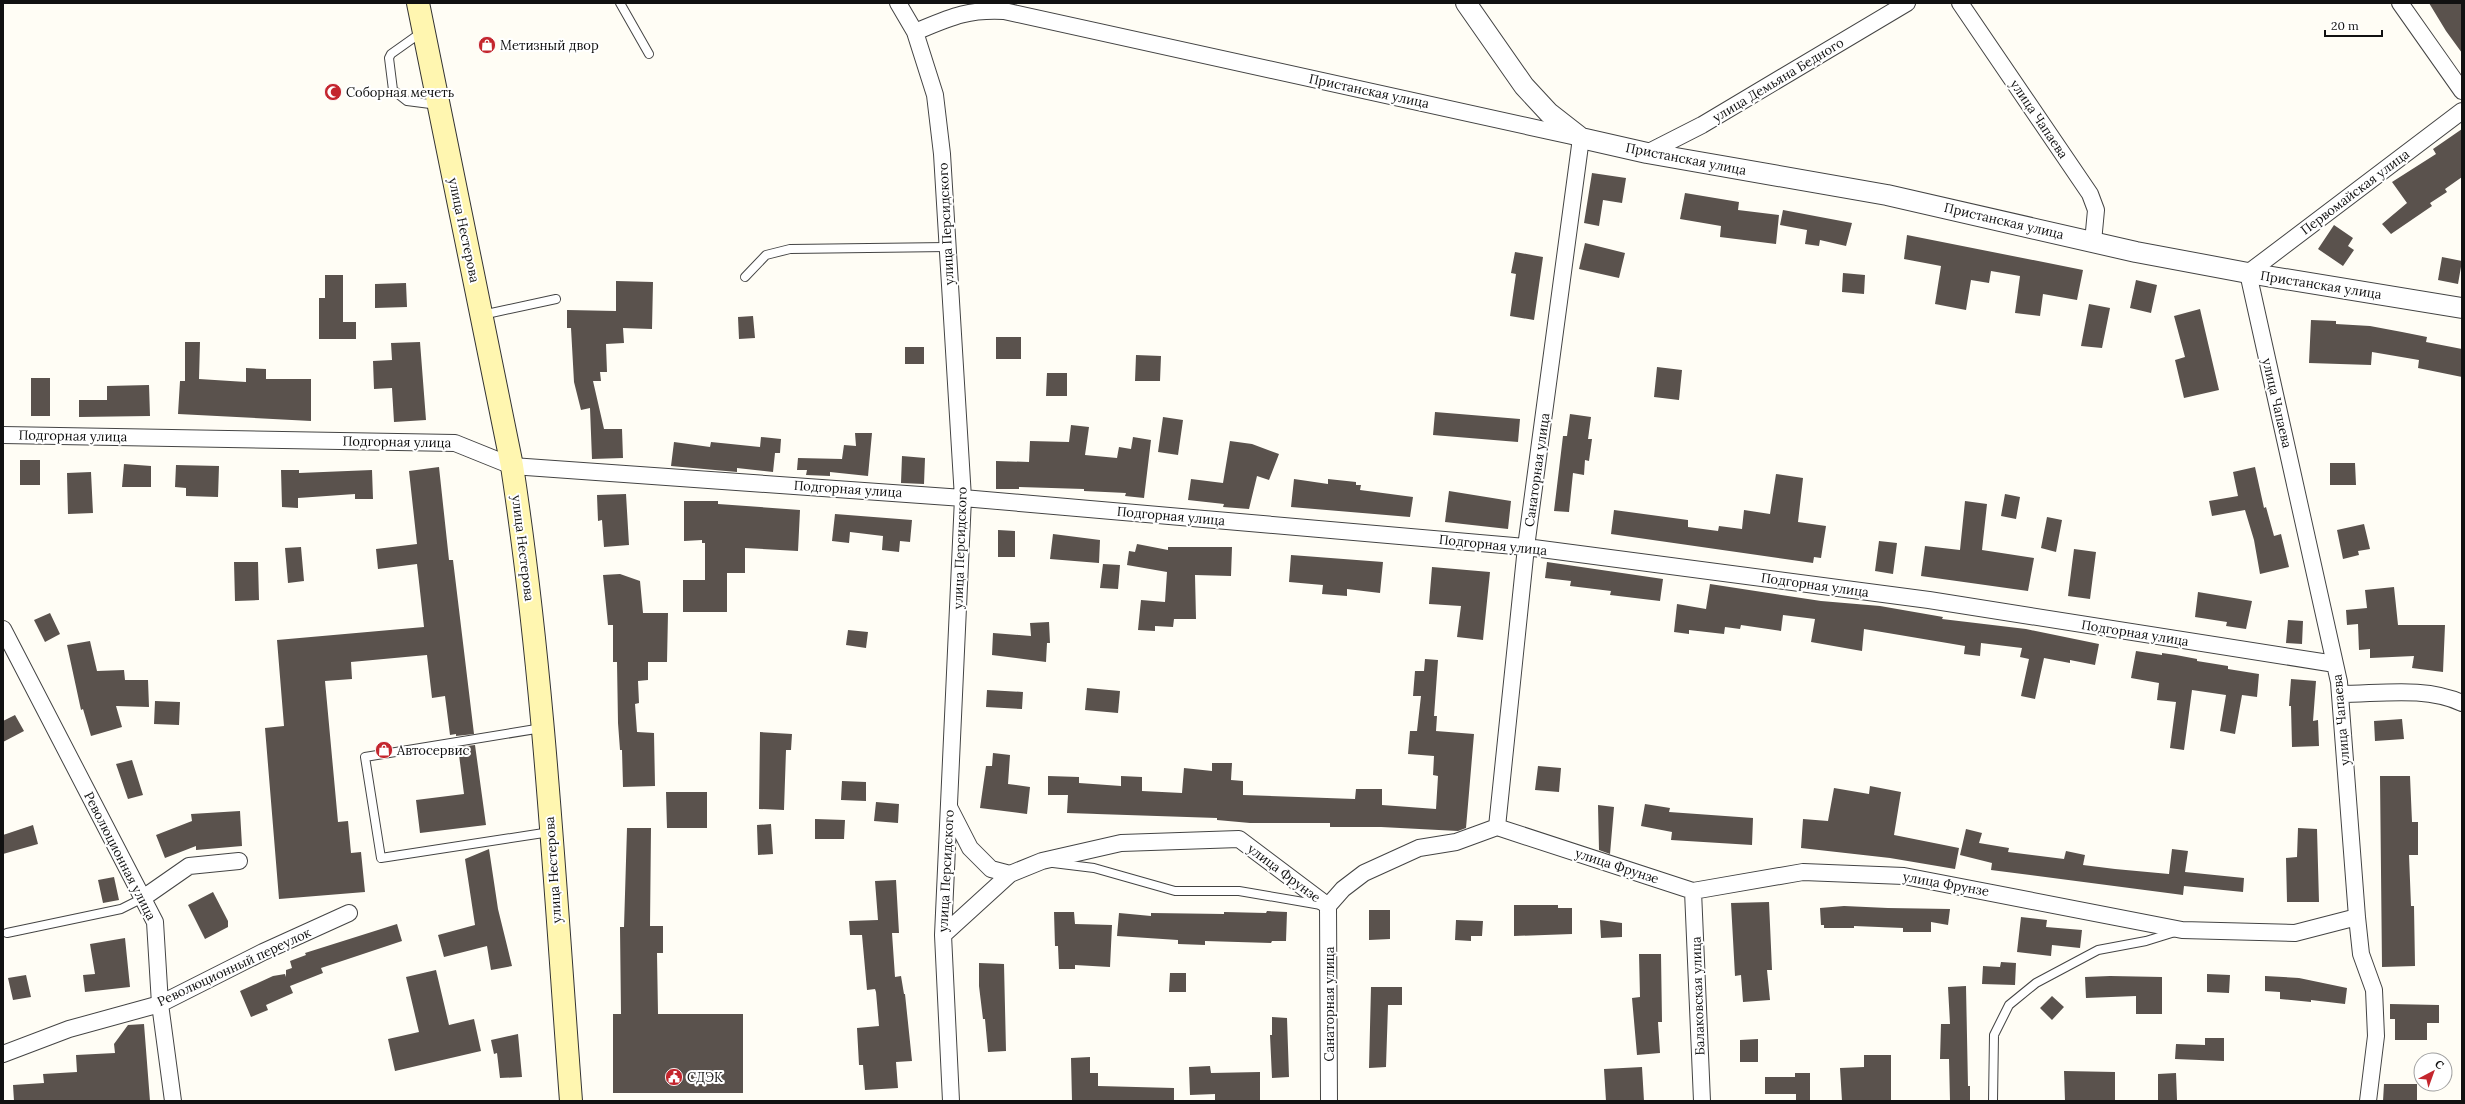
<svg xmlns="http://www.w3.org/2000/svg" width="2465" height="1104" font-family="Lora,serif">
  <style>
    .building { fill: #5a524d }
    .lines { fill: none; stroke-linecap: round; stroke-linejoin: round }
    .service-casing { stroke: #444; stroke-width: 10 }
    .minor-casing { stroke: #444; stroke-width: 18 }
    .tertiary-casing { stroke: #444; stroke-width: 22 }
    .secondary-casing { stroke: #333; stroke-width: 24 }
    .service { stroke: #fff; stroke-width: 8 }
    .minor { stroke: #fff; stroke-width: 16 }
    .tertiary { stroke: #fff; stroke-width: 20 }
    .secondary { stroke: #fff6b0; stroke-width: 22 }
    .labels { text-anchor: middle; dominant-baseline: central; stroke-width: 4; stroke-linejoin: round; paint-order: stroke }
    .poi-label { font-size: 13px; fill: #111; stroke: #fff; text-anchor: start }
    .street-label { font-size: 13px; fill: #111; stroke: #fff }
  </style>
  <rect width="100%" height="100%" fill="#fffdf5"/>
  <!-- building -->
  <path class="building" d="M2429,3H2462V53L2446,31Z
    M2462,129V177L2445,189L2447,192L2430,203L2432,206L2391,234L2382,224L2407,203L2392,182L2436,154L2433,149Z
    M1592,173L1626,178L1622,203L1603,200L1599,226L1584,223Z
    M1685,193L1739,202L1738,210L1779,215L1776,244L1720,237L1721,226L1680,219Z
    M1783,210L1852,223L1846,246L1820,240L1819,246L1805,244L1807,230L1780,225Z
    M2334,225L2353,238L2348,246L2354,250L2343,266L2318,249Z
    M1907,235L2083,270L2077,300L2043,294L2040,316L2015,313L2020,276L1991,271L1989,283L1971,280L1966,310L1935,304L1941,266L1904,259Z
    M1585,243L1625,253L1619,278L1579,269Z
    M1515,252L1543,257L1534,320L1510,316L1516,274L1511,273Z
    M2442,257L2462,261L2458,284L2438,280Z
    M1843,273L1865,275L1864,294L1842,292Z
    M325,275H343V322H356V339H319V298H325Z
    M2136,280L2157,285L2151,313L2130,308Z
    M616,281L653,282L652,329L623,328L624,343L606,344L607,372H600L601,381H593L604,429H622L623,458L592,459L590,408L581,410L574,382L571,328H567V310L616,311Z
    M406,283L407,307L375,308V284Z
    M2089,304L2110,308L2102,348L2081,346Z
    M2200,309L2219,390L2184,398L2175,360L2185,357L2174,316Z
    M753,316L755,338L739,339L738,317Z
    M2311,320L2336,321V324L2370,326L2402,332L2427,337L2426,342L2462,349V377L2418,368L2419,360L2372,352L2371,365L2309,363Z
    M996,337H1021V359H996Z
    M185,342H200L199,379L246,382V368L266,369V379H311V421L178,414L180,381H185Z
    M420,342L426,420L394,422L392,388L374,389L373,361L392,360L391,343Z
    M905,347H924V364H905Z
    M1136,355L1161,356L1160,381H1135Z
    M1657,367L1682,370L1679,400L1654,397Z
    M1047,373H1067V396H1046Z
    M31,378H50V416H31Z
    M149,385L150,416L79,417V400H107V386Z
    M1435,412L1520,419L1518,442L1433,435Z
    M1570,414L1591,417L1588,439H1592L1589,461L1585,460L1584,475L1573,473L1569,512L1554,511L1563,436H1567Z
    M1163,417L1183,420L1178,455L1158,452Z
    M1071,425L1089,427L1085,455L1117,458L1119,447L1131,449L1133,437L1151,440L1144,498L1125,496L1126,493L1084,491V489L1019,487V489H996V461L1029,462L1030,441L1069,442Z
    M855,433H872L868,476L830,472V476L806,475L807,470H797L798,458L842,459L844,445L856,446Z
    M761,437L781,439L780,453H775L773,472L737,468V472L671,466L674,442L710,447L711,442L760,447Z
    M1230,441L1252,444L1279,454L1269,480L1257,476L1249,509L1223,507L1224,504L1188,500L1191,479L1223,483Z
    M902,456L925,458L924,484L901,483Z
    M20,460H40V485H20Z
    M2330,463H2355L2356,485H2330Z
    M124,464L151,466V487H122Z
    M176,465L219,466L218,497L186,496V488L175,487Z
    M439,467L449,560H453L474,734L456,736V734L450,735L445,696L432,698L427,655L351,662L352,679L325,681L338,822L348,821L351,853L361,852L365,892L279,899L265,728L284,726L277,640L424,627L417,564L378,569L376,549L417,544L409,471Z
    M2255,467L2264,508L2266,507L2274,536L2281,534L2289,567L2260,574L2254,540L2245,510L2212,516L2209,501L2238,496L2233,472Z
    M281,470H299V473L372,470L373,499H355V494L298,498V508L282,507Z
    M91,472L93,513L68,514L67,473Z
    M1776,474L1803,478L1798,522L1826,526L1821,558L1814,557L1813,563L1611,534L1614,510L1688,520V527L1718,531L1719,526L1742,529L1744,510L1770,514Z
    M1294,479L1328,484V479L1356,482V485H1361L1360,490L1413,497L1410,517L1291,507Z
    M1449,491L1511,501L1508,529L1445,522Z
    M626,494L629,545L604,547L602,520L598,521L597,495Z
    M2005,494L2020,497L2016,519L2001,516Z
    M684,501H718V504L800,510L798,551L745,548V573H727V612H683V580H705V543H702V540L684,541Z
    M1965,501L1987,504L1982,550L2034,558L2028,591L1921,576L1925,546L1960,550Z
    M835,514L912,520L910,542L900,541L899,552L882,550L883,536L850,532L849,543L832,541Z
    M2047,517L2062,520L2056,552L2041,548Z
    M2364,524L2370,549L2358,551L2359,555L2343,559L2337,530Z
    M998,530L1015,531V557H998Z
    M1053,534L1100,540L1099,563L1050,559Z
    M1879,541L1897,543L1893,574L1875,571Z
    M1137,544L1168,550V547H1232L1231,576L1195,575L1196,619H1174L1173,627L1155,626V631L1138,630L1141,600L1165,602L1167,572L1127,565L1129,551L1135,552Z
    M301,547L304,581L288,583L285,548Z
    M2074,549L2096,552L2090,599L2068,596Z
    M1291,555L1383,562L1380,593L1347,589V596L1322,594L1323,585L1289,582Z
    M234,562H258L259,600L235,601Z
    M1547,562L1663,579L1660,601L1610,595L1611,591L1570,586L1571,581L1545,578Z
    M1103,564L1120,565L1118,589L1100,588Z
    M1432,567L1490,572L1483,640L1457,637L1461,606L1429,604Z
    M620,574L640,581L643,613H668L667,662H648V680L638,681L639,703L635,704L637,732L654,733L655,786L623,787L622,750H620L618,723L617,662H613V625H608L603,575Z
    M1710,584L1821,601L1880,606L1943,617L1942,619L2026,629L2099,644L2095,665L2070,660V663L2044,658L2035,699L2021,696L2029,659L2020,657L2022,648L1981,643L1980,656L1964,654L1965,646L1864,629L1862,651L1811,642L1815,619L1783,615L1781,631L1741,625L1740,629L1725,627L1724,634L1689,630V634L1674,632L1677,604L1706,609Z
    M2394,587L2398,625H2445L2443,672L2412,668L2414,656L2370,658V649L2359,650L2358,624L2347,625L2346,610L2367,608L2365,590Z
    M2198,592L2252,601L2246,629L2226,626L2227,622L2195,617Z
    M50,613L60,634L45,642L34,620Z
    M2288,620L2303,621L2302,644L2286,643Z
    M1049,622L1050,643H1047L1046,662L992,655L993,633L1031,636L1030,623Z
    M848,630L868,632L866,648L846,645Z
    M90,641L97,671L124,670L125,680H148L149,707L116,706L122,727L91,736L83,709L81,710L67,645Z
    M2136,651L2162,655V653L2176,655L2197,659V661L2228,666V669L2259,674L2257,697L2242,695L2235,734L2220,731L2226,695L2192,690L2184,750L2170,748L2176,702L2157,700L2159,683L2131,678Z
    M1425,659L1438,660L1434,716H1437L1436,731L1474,734L1466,828L1458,831L1381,827H1330V823H1250L1217,820V818L1067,813L1068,795H1048V776L1079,777V783L1121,786V776L1142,777V791L1182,793L1184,768L1212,771V763H1232L1231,780L1243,781V795L1355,799L1356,789H1382V805L1436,809L1438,776L1433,775L1434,756L1408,754L1410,731H1417L1421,696H1413L1415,671H1424Z
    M2291,679L2316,681L2313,721L2318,720L2319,746L2292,747L2291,706H2289Z
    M1087,688L1120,691L1118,713L1085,710Z
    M987,690L1023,692L1022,709L986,707Z
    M155,701L180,702L179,725L154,724Z
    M15,715L24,731L3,742V721Z
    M2402,719L2404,739L2375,741L2374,721Z
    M760,732L792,734L791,750H786L784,810L759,809Z
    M475,745L486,825L420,833L416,800L464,794L458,747Z
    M993,753L1010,755L1008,784L1030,787L1027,814L980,808L986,766H992Z
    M132,760L143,795L128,799L116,764Z
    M1538,766L1561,768L1559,792L1535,790Z
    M2380,776H2410L2412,822H2418V855H2409L2411,906H2414L2415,966L2382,967Z
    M842,781L866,782V801L841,800Z
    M1870,786L1901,792L1894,835L1959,848L1955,869L1890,858L1801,848L1803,819L1828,821L1834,788L1869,794Z
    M666,792H707V828H667Z
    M876,802L899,804L898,823L874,821Z
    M1645,804L1670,808L1669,812L1753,818L1752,845L1671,840L1672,832L1641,826Z
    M1598,805L1614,807L1610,854L1599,850Z
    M240,811L242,846L196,850V846L165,858L156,835L192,821L191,814Z
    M815,819L845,820L844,839H815Z
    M771,824L773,854L758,855L757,825Z
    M33,825L38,844L3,854V835Z
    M627,828H651L650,926H663V953H657L658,1014H743V1093H613V1014H621L620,927H624Z
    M2298,828L2317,829L2319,902H2287L2286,858L2297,857Z
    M1966,829L1982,833L1979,843L2009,848L2008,852L2064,859L2066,851L2085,855L2083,865L2115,869L2169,874L2172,849L2188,851L2185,872L2244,878L2243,892L2184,886L2183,895L1991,870L1992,863L1960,855Z
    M489,849L498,909L512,966L491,970L487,946L444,957L438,935L475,925L465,859Z
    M114,877L119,900L103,903L98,880Z
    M896,880L899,933H892L895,977L901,976L904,994H905L912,1061L896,1062L898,1088L865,1090L863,1065H859L857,1028L879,1026L876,992L875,989L867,990L862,935H850L849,921L878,920L875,881Z
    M213,892L228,921V927L205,939L188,905Z
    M1769,902L1772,970H1767L1770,1000L1743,1002L1741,975L1735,976L1731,903Z
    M1514,905H1558V908H1572V934L1514,936Z
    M1844,906L1888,908L1950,909L1948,925L1931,922V932H1903V928L1854,926V928H1824V925H1821L1820,908Z
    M1369,910H1390V939L1369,940Z
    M1267,911L1287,912L1286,941H1272L1271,943L1205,941V945L1178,944V940L1117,936L1119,913L1151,916V913L1224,914V912L1266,913Z
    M1054,912H1074L1075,924L1112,925L1110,967L1075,965V969H1059L1058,946H1055Z
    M2021,917L2047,920L2046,927L2082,930L2080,948L2052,945L2051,956L2017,952Z
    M1456,920L1483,921L1482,936H1471V941L1455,940Z
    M1600,920L1622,923V937L1601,938Z
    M397,924L402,941L321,968L323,973L290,986L293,993L266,1005L268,1010L251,1017L240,991L273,976L285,974L286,977V970L292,968L290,961L306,955L305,953Z
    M125,938L130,987L85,992L83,975L95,974L90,944Z
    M1639,954H1661L1662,1022H1658L1660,1053L1637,1055L1632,998L1640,997Z
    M2001,962L2016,963L2015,985L1982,984L1983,966L2000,967Z
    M979,963L1004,964L1006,1051L988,1052L985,1019H983L979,986Z
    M436,970L449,1025L474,1019L481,1051L395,1071L388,1039L419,1032L406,977Z
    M1170,973H1186V992H1169Z
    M2207,974L2230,975L2229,993L2207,992Z
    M26,975L31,997L13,1000L8,978Z
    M2110,976L2162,977V1014H2136V996L2086,998L2085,977Z
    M2265,976L2299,978L2347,988L2345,1004L2311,1000V1002L2280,999V992L2265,991Z
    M1966,986L1968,1086H1970V1101H1950L1949,1059H1940L1941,1024H1950L1948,987Z
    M1371,987H1402V1005H1388L1386,1067L1369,1068Z
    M2052,996L2064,1007L2052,1020L2040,1008Z
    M2390,1004L2439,1005V1023H2427V1040H2395V1019H2390Z
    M1272,1017L1287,1018L1289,1077L1272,1078L1270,1035H1272Z
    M144,1024L150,1101H14L13,1085L44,1083L43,1074L77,1072L76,1055L115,1053L114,1044L128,1025Z
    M518,1034L522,1077L500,1078L497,1053L494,1054L491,1040Z
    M2205,1038H2224V1061L2175,1059L2176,1044L2205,1045Z
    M1758,1039V1062H1740V1040Z
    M1864,1055H1891V1101H1842L1840,1068L1864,1067Z
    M1090,1057V1073H1098V1086L1174,1088V1101H1072L1071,1058Z
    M1210,1066L1211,1073L1260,1072V1101H1215V1094L1190,1095L1189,1067Z
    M1642,1067L1644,1101H1606L1604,1069Z
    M2064,1071L2115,1072V1101H2065Z
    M1795,1073H1810V1101H1796V1094H1765V1077H1795Z
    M2176,1073L2177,1100L2158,1101V1074Z
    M2384,1084H2417V1101H2383Z"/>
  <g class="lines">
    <defs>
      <path id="service" d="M620,3L649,54
        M422,32L391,54L389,58L393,90L407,101L438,105
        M745,277L766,255L790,249L947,247
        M482,315L556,299
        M542,728L365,757L381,858L550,832
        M1053,863L1094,868L1175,891H1239L1321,905
        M7,933L121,909L143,898
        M1993,1101L1994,1035L2009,1005L2036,983L2098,950L2146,941L2175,932"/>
      <path id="minor" d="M898,3L915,32L935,95L942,154L963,498L943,935L951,1101
        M1960,3L2090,194L2096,210L2093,242
        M2400,3L2462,91
        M915,32C949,18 966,9 1004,11L1581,138L1526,547L1497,827
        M1647,153L1702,125L1907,3
        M3,435L455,443L512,466L963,498L1526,547L1929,600L2335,664
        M3,629L155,922L160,1004L173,1101
        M2340,694C2380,694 2425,686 2462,703
        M949,807L970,848L991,869L1010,874
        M1693,891L1702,1101
        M143,898L189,866L239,861
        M1328,906L1329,1101
        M943,935L1010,874L1042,861L1121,843L1239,839L1328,906L1343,889L1364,873L1419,848L1456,842L1497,827L1693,891L1803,872L1904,876L2182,930L2295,933L2357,917
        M3,1054L69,1029L160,1004L263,952L349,913
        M2368,1101L2376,1036L2374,990L2361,954L2357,917L2339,682L2248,273L2462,111"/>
      <path id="tertiary" d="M1466,3L1524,86L1549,113L1581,138L1647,153L1887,195L2136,252L2248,273L2462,308"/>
      <path id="secondary" d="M418,3L512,466C544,676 555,889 571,1101"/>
    </defs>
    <!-- service casing -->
    <use href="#service" class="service-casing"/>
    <!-- minor casing -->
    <use href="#minor" class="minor-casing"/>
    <!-- tertiary casing -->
    <use href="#tertiary" class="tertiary-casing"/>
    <!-- secondary casing -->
    <use href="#secondary" class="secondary-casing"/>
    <!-- service -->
    <use href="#service" class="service"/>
    <!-- minor -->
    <use href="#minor" class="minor"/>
    <!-- tertiary -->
    <use href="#tertiary" class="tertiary"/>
    <!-- secondary -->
    <use href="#secondary" class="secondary"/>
  </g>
  <!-- icons -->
  <defs>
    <symbol id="shop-disc" viewBox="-11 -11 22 22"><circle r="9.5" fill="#c4262e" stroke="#fff"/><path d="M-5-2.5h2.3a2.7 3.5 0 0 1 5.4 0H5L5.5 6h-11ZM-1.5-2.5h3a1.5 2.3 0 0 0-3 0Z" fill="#fff"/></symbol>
    <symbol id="mosque-disc" viewBox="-11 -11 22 22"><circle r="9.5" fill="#c4262e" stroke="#fff"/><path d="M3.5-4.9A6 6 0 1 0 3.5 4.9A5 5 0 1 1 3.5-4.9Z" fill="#fff"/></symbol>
    <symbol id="civic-disc" viewBox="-11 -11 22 22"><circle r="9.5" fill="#c4262e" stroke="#fff"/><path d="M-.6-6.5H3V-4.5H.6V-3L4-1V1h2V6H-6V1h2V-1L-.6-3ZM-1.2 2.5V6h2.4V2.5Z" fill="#fff"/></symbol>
  </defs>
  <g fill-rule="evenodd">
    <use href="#shop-disc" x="477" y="35" width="20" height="20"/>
    <use href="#mosque-disc" x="323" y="82" width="20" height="20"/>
    <use href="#shop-disc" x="374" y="740" width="20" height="20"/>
    <use href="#civic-disc" x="664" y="1067" width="20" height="20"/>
  </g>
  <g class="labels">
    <!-- poi labels -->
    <g class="poi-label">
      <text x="500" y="45">Метизный двор</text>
      <text x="346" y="92">Соборная мечеть</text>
      <text x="397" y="750">Автосервис</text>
      <text x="687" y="1077">СДЭК</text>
    </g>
    <!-- street labels -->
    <g class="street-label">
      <text transform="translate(1778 80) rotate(-31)">улица Демьяна Бедного</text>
      <text transform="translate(1369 91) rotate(12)">Пристанская улица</text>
      <text transform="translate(2039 119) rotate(56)">улица Чапаева</text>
      <text transform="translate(1686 159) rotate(11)">Пристанская улица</text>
      <text transform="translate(2355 192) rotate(-37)">Первомайская улица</text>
      <text transform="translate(2004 221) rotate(13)">Пристанская улица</text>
      <text transform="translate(946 224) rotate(-93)">улица Персидского</text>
      <text transform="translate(464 230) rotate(78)">улица Нестерова</text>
      <text transform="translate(2321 285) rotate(9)">Пристанская улица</text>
      <text transform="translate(2277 403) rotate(77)">улица Чапаева</text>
      <text transform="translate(73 436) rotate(1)">Подгорная улица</text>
      <text transform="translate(397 442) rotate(1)">Подгорная улица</text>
      <text transform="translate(1537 470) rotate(-82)">Санаторная улица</text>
      <text transform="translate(848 489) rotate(4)">Подгорная улица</text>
      <text transform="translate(1171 516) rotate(5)">Подгорная улица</text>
      <text transform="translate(1493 545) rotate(6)">Подгорная улица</text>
      <text transform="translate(523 548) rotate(83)">улица Нестерова</text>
      <text transform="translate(960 548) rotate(-88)">улица Персидского</text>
      <text transform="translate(1815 585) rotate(8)">Подгорная улица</text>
      <text transform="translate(2135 633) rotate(9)">Подгорная улица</text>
      <text transform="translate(2341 720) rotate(-95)">улица Чапаева</text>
      <text transform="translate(120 856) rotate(63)">Революционная улица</text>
      <text transform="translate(1617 866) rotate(18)">улица Фрунзе</text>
      <text transform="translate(553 870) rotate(-94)">улица Нестерова</text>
      <text transform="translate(946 871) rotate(-87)">улица Персидского</text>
      <text transform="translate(1284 873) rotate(37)">улица Фрунзе</text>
      <text transform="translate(1946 884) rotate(10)">улица Фрунзе</text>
      <text transform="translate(234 967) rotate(-25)">Революционный переулок</text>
      <text transform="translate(1698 996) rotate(-92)">Балаковская улица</text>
      <text transform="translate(1329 1004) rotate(-90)">Санаторная улица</text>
    </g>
  </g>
  <!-- border -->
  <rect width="2465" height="1104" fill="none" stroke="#111111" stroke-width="8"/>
  <!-- north arrow -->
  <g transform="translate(2433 1072) rotate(41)"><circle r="19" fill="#ffffff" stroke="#a0a0a0"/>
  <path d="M0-3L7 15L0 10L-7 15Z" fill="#c4262e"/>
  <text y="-6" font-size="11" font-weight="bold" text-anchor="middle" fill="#111111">С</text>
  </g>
  <!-- scale -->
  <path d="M2325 30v6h57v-6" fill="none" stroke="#111111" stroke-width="2"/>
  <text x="2331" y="30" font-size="12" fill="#111111" stroke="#ffffff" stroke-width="3" paint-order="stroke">20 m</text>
</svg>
